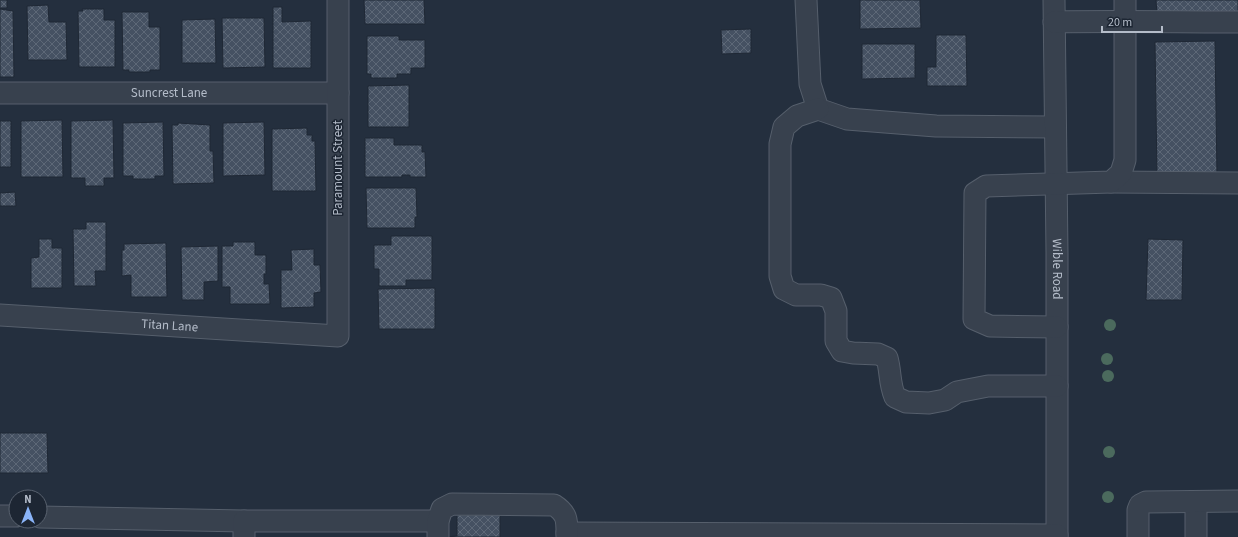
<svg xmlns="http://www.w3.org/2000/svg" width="1238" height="537" font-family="'Source Sans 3',sans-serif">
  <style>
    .building { fill: url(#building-cross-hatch); stroke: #1f2835 }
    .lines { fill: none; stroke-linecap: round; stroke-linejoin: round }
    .minor-casing { stroke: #565f6c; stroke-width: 23 }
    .minor { stroke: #38414e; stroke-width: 21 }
    .tree { fill: #4b6a5d }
    .labels { text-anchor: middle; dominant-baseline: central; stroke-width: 3; stroke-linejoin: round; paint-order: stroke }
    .street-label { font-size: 13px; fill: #b4bcc9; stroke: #1d2633 }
  </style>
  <defs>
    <pattern id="building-cross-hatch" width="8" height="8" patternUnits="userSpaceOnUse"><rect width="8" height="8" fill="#455162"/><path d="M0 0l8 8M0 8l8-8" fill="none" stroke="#5d6877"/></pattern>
  </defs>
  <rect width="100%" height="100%" fill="#242f3e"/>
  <!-- building -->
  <path class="building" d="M0,0H7V8H0Z
    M364,0H424L425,24H365Z
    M860,0H920L921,28L860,29Z
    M1156,0H1238V14H1157Z
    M48,5L49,22H66L67,60H28L27,6Z
    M273,7H282V22L311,21V68H273Z
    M0,9L13,11L14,77H0Z
    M82,9H104V20H115V67H79L78,11H83Z
    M122,12H149V27H160V70H150V72H129V70H123Z
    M222,18H264L265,67L223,68Z
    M215,19L216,63H182V20Z
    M751,29V53L722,54L721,30Z
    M936,35H966L967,86H927V67H936Z
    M367,36H399V40H425V68H411V74H397V78H371V74H367Z
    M1215,41L1217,177H1157L1155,42Z
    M862,44H915V78L862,79Z
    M409,85V127H368V86Z
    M62,120L63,177H21V121Z
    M113,120L114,178H104V186H85V178H71V121Z
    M0,121H11V167H0Z
    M163,122L164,176H155V179H133V176H123V123Z
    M264,122L265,175L223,176V123Z
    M178,123L210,125V151H213L214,183L173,184L172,125H178Z
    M307,128V135H312V141H315L316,191H272V129Z
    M365,138H394V145H422V152H425L426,177H410V175H402V177H365Z
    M366,188H416L417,217H415V228H367Z
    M15,192L16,206H0V193Z
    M86,222H106V271H95L96,286H74L73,229H86Z
    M391,236H432V280H406V286H379V269H374V245H391Z
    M39,239H52V248H62V288H31V258L39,257Z
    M1148,239L1183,240L1182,300H1146Z
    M233,242H255V255H266V274H264V284H269L270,304H230V287H222V246H233Z
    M166,243L167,297H131V275L122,276V250H124V244Z
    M218,246V281L204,282V300H182L181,247Z
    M314,249V265H320L321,292L314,293V307L281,308V270H292L291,250Z
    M435,288V329H379L378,289Z
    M0,433H47L48,473H0Z
    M457,515H500V537H446L457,536Z"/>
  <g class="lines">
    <defs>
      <g id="minor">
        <path d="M806,0L810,84L818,109L847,119L936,126L1055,127"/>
        <path id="s1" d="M1054,0L1057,253V537"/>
        <path d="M1054,22C1115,21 1177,22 1238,22"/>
        <path id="s2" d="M0,93H338"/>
        <path d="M818,109L797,116L784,127L780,144V276L784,289L796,295H821L831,298L836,311V341L842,351L853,353L878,354L887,358C891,372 889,383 895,397L906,402L929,403L945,400L957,392L988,386H1057"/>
        <path d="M1111,182L1238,183"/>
        <path id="s3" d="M0,315L338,336V0"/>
        <path d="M1057,327L990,326L974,319L975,193L986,186L1111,182L1121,173L1125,160V0"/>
        <path d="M1196,502V537"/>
        <path d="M0,516H16"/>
        <path d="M40,517L244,521"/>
        <path d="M567,533L1057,535"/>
        <path d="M244,537V521H438"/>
        <path d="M438,537V521L442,509L452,504L554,505C568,514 567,521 567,537"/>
        <path d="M1138,537V510L1140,505L1146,502L1238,501"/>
      </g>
    </defs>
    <!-- minor casing -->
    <use href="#minor" class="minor-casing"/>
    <!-- minor -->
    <use href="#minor" class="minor"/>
  </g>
  <!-- trees -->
  <g class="tree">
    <circle cx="1110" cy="325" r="6"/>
    <circle cx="1107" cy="359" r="6"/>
    <circle cx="1108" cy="376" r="6"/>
    <circle cx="1109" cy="452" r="6"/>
    <circle cx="1108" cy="497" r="6"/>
  </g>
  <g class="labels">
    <!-- street labels -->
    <g class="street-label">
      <text stroke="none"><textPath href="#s2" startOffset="169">Suncrest Lane</textPath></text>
      <text transform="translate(338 168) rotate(-90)">Paramount Street</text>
      <text stroke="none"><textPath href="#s1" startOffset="269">Wible Road</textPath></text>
      <text stroke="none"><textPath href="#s3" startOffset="170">Titan Lane</textPath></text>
    </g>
  </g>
  <!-- north arrow -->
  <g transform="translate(28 509)"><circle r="19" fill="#1d2633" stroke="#59626f"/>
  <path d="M0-3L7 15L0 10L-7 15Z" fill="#8ab4f8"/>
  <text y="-6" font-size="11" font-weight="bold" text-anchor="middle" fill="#b4bcc9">N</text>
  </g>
  <!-- scale -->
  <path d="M1102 26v6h60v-6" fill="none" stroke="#b4bcc9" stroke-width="2"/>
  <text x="1108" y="26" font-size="12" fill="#b4bcc9" stroke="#1d2633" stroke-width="3" paint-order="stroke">20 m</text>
</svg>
